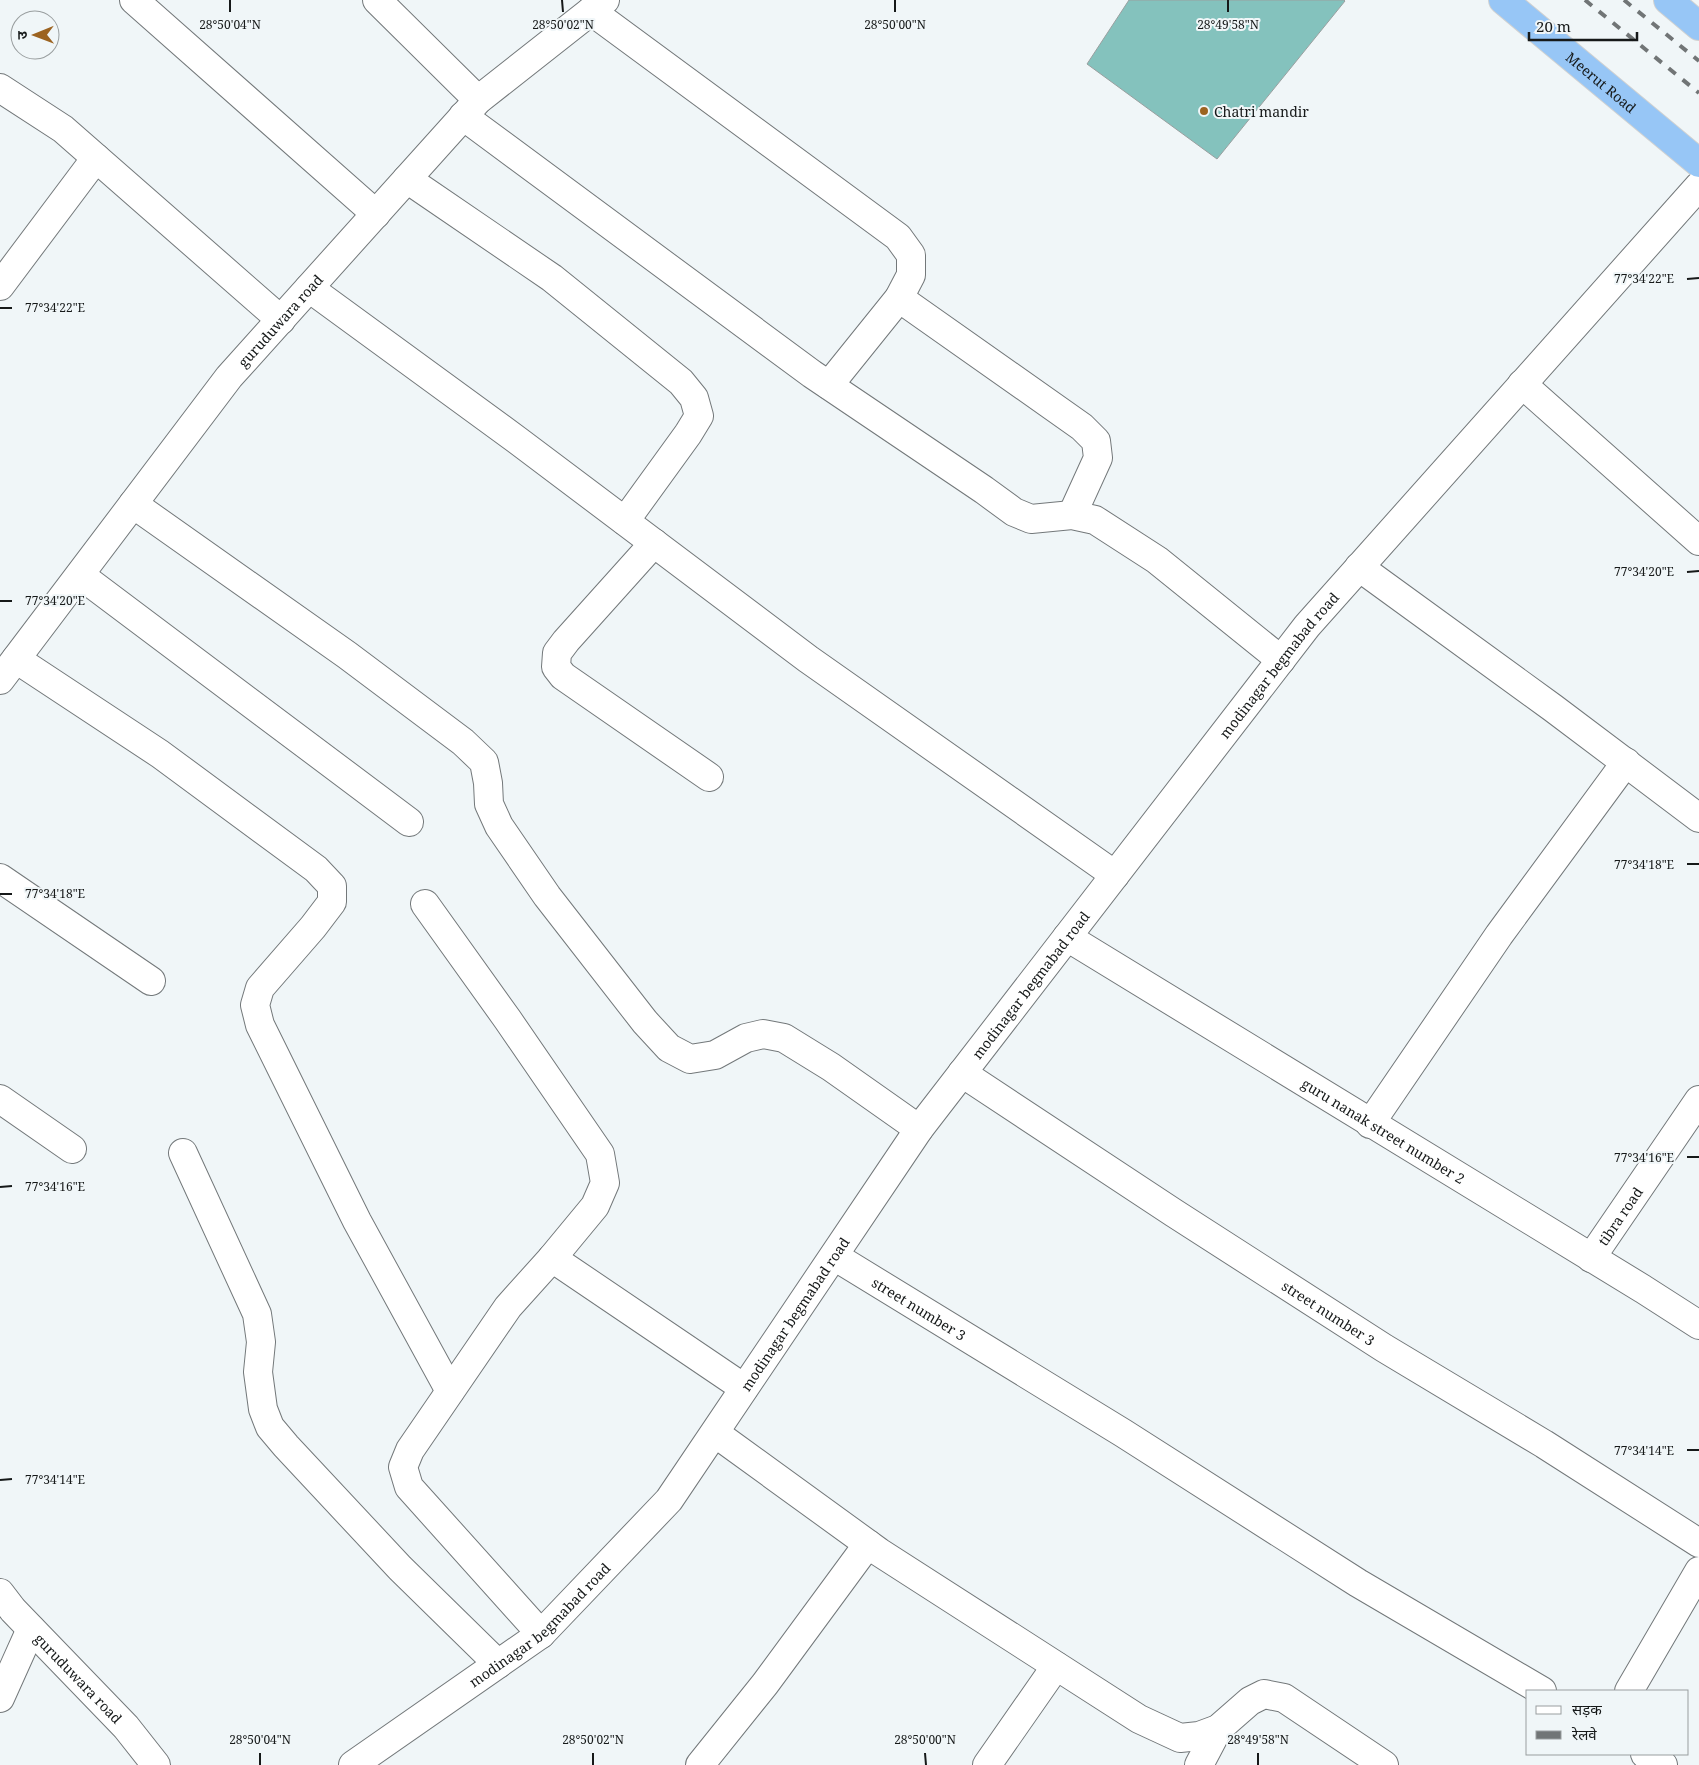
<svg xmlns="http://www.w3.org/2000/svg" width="1699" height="1765" font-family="'Noto Serif','Noto Sans Devanagari',serif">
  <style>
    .building { fill: #84c2bd; stroke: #999f9f }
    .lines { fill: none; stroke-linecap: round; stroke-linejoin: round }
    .minor-casing { stroke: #73787a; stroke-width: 30 }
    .tertiary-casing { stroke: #73787a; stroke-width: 30 }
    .trunk-casing { stroke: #d0d1d1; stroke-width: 30 }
    .minor { stroke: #fff; stroke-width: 28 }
    .tertiary { stroke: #fff; stroke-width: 28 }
    .trunk { stroke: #97c6f6; stroke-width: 28 }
    .rail { stroke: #717576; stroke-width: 4; stroke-dasharray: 9 9; stroke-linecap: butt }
    .ticks { fill: none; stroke: #161919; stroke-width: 2 }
    .poi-dot { fill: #9c6320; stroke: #f0f6f8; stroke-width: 2 }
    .labels { text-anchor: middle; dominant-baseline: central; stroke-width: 4; stroke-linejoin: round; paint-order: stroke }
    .street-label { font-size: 14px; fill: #161919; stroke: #f0f6f8 }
    .poi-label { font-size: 14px; fill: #161919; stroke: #f0f6f8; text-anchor: start }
    .ticks-label { font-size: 12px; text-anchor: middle; fill: #161919; stroke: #f0f6f8; stroke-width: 4; stroke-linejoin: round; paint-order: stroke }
  </style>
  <rect width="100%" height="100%" fill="#f0f6f8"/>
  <!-- building -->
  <path class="building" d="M1129,0H1344L1345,1L1217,159L1087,64Z"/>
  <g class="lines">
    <defs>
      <g id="minor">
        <path d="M134,0L376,214"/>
        <path d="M377,0L478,100"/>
        <path d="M591,11L898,237L911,255V275L899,298L829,385"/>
        <path d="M0,88L63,129L281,320"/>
        <path d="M463,116L812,374L984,490L1014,512L1031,519L1072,515L1095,520L1157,560L1281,660"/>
        <path d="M407,179L552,278L681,382L694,398L699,416L688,434L625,521"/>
        <path d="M0,286L96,158"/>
        <path d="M309,288L517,440L808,659L1115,875"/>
        <path d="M899,298L1082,427L1096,441L1098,458L1072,515"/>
        <path d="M1522,384L1699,541"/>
        <path d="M133,504L347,655L463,742L484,762L488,783L489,804L499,826L547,896L645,1022L669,1048L690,1059L715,1055L746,1038L763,1034L784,1038L831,1067L919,1129"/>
        <path d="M654,543L566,641L557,653L556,667L563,676L709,777"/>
        <path d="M1359,567L1553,708L1699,818"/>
        <path d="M80,575L409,822"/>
        <path d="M16,659L160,754L316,869L332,886V902L313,927L260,988L255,1005L260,1025L357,1221L450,1391"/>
        <path id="s1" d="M0,680L229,377L478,100L605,0"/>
        <path d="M0,878L151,981"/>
        <path d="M425,904L508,1020L600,1154L605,1183L595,1206L552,1258L508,1307L410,1450L403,1467L409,1487L541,1634"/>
        <path id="s2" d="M1067,937L1643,1289L1699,1325"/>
        <path id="s3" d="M962,1073L1174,1213L1384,1348L1544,1444L1699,1543"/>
        <path d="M0,1099L72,1149"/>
        <path d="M1370,1124L1499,935L1626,762"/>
        <path d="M183,1153L257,1314L261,1342L258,1372L263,1409L270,1427L286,1446L400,1568L498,1664"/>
        <path id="s4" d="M834,1256L1123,1433L1358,1583L1542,1691"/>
        <path d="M552,1258L744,1388"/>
        <path id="s5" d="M1591,1258L1699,1100"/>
        <path d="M715,1433L879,1552L1139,1719L1180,1738L1199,1736L1218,1729L1250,1701L1264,1694L1284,1698L1384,1765"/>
        <path id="s6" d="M0,1593L13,1610L126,1727L156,1765"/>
        <path d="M1629,1691L1699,1571"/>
        <path d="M0,1698L31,1629"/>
        <path d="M1645,1754L1663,1765"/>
        <path d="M700,1765L765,1684L868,1544"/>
        <path d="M987,1765L1056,1666"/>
        <path d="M1199,1765L1218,1729"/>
      </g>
      <g id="tertiary">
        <path id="s7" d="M353,1765L541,1634L669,1500L919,1129L1307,626L1699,186"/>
      </g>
      <g id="trunk">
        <path id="s8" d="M1503,0L1699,163"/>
        <path d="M1668,0L1699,26"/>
      </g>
    </defs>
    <!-- minor casing -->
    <use href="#minor" class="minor-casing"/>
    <!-- tertiary casing -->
    <use href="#tertiary" class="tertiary-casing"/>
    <!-- trunk casing -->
    <use href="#trunk" class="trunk-casing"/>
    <!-- minor -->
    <use href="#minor" class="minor"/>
    <!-- tertiary -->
    <use href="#tertiary" class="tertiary"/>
    <!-- trunk -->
    <use href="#trunk" class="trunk"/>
    <!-- rail -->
    <path class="rail" d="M1585,0L1699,93
      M1624,0L1699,61"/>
  </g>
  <!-- ticks -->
  <path class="ticks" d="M230,0V12M562,0L563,12M895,0V12M1228,0V12M1687,279L1699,278M0,308H12M1687,572L1699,571M0,601H12M1687,864H1699M0,894H12M1687,1157H1699M0,1187L12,1186M1687,1450H1699M0,1480L12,1479M260,1753V1765M593,1753V1765M925,1753L926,1765M1258,1753V1765"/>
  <!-- markers -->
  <circle class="poi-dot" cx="1204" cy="111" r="5"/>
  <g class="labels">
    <!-- street labels -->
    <g class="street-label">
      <text stroke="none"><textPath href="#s8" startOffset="128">Meerut Road</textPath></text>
      <text stroke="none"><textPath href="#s1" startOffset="456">guruduwara road</textPath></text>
      <text stroke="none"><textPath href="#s7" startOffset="1449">modinagar begmabad road</textPath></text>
      <text stroke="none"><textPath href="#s7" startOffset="1044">modinagar begmabad road</textPath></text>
      <text stroke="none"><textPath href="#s2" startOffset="371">guru nanak street number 2</textPath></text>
      <text stroke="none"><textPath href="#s5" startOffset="51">tibra road</textPath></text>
      <text stroke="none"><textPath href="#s4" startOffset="100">street number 3</textPath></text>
      <text stroke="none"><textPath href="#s3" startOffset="438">street number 3</textPath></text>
      <text stroke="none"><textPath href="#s7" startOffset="639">modinagar begmabad road</textPath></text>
      <text stroke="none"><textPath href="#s7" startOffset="234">modinagar begmabad road</textPath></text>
      <text stroke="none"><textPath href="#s6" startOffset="116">guruduwara road</textPath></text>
    </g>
    <!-- poi labels -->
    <g class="poi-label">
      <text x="1214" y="111">Chatri mandir</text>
    </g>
  </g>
  <g class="ticks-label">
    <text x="230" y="29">28°50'04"N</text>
    <text x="563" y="29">28°50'02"N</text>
    <text x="895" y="29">28°50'00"N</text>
    <text x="1228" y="29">28°49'58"N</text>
    <text x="1644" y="283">77°34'22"E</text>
    <text x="55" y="312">77°34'22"E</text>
    <text x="1644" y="576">77°34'20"E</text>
    <text x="55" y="605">77°34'20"E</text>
    <text x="1644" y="869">77°34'18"E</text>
    <text x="55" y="898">77°34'18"E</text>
    <text x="1644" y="1162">77°34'16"E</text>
    <text x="55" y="1191">77°34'16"E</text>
    <text x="1644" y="1455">77°34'14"E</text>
    <text x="55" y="1484">77°34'14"E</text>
    <text x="260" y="1744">28°50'04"N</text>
    <text x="593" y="1744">28°50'02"N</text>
    <text x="925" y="1744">28°50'00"N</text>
    <text x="1258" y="1744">28°49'58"N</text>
  </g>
  <!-- legend -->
  <rect x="1526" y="1690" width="162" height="65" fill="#f0f6f8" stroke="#999e9f"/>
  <rect x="1536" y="1706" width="25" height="8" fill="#ffffff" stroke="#999e9f"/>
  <text x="1572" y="1715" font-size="15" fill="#161919">सड़क</text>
  <rect x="1536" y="1731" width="25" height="8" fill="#717576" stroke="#999e9f"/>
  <text x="1572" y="1740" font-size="15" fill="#161919">रेलवे</text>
  <!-- north arrow -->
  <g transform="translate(35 35) rotate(269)"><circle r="24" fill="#f0f6f8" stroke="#999e9f"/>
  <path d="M0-4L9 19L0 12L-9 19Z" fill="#9c6320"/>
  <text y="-8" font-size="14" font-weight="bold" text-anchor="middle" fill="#161919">उ</text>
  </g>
  <!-- scale -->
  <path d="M1529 32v8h108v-8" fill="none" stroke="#161919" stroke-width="2.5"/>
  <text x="1536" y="32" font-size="15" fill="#161919" stroke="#f0f6f8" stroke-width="4" paint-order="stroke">20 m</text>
</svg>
